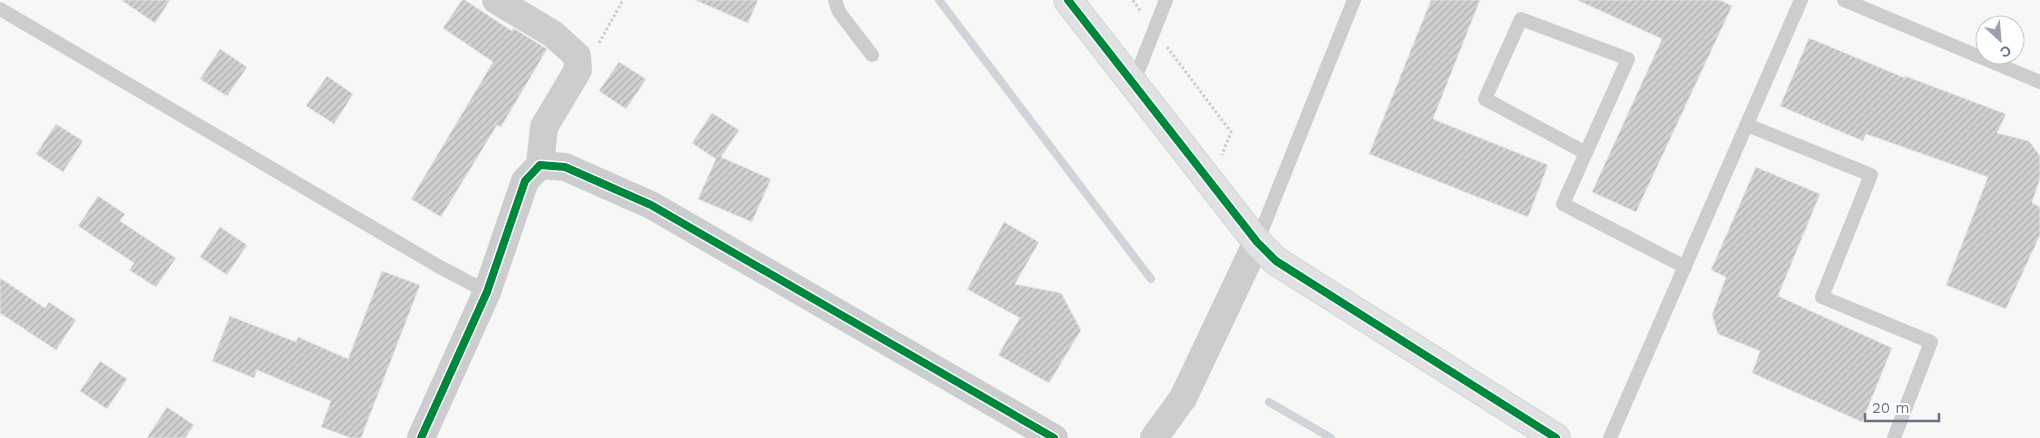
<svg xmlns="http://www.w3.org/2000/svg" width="2040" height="438" font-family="'Work Sans',sans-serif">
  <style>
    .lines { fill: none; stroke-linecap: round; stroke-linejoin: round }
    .stream { stroke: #ced4d8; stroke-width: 8 }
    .building { fill: url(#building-hatch); stroke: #e6e6e6 }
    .secondary-casing { stroke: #d4d5d6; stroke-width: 30 }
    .path { stroke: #cacbcc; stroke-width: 3; stroke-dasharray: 2.5 2.5; stroke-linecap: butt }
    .lane { stroke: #cccdcf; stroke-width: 14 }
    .street { stroke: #cccdcf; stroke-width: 28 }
    .secondary { stroke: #e0e1e2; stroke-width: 28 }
    .cycleway-casing { stroke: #fff; stroke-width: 11 }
    .cycleway { stroke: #00873e; stroke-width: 8 }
  </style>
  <defs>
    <pattern id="building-hatch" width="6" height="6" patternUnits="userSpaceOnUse" patternTransform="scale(1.25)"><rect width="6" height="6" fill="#d0d1d2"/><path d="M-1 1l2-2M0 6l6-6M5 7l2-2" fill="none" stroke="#adaeb0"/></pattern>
  </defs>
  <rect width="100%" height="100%" fill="#f7f7f6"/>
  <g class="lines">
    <!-- stream -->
    <path class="stream" d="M939,0L1151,279
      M1269,402L1331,438"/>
  </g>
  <!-- building -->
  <path class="building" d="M121,0H170L155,23Z
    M462,0H465L512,31L513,28L547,49L501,127L497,125L441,217L411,199L493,62L443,28Z
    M695,0H758L748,23Z
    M1431,0H1480L1433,119L1548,165L1528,217L1369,154Z
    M1577,0H1720L1732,6L1636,212L1592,192L1662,39Z
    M1809,38L1905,78V76L2006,114L1997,133L2029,141L2040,156V178L2032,203L2040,207V235L2006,309L1946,285L1988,177L1866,134L1863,141L1780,106Z
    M220,49L247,67L227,96L200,79Z
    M619,62L646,79L626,109L599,91Z
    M327,76L353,94L334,124L306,106Z
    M712,113L739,130L721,157L771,179L752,222L698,199L716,159L692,143Z
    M56,124L83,141L63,172L36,154Z
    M1756,167L1820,194L1778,296L1892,348L1862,422L1752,373L1760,351L1718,334L1712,315L1726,277L1711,270Z
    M98,196L125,214L120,221L176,258L156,287L129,270L134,263L78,226Z
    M1004,222L1039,242L1015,284L1061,293L1081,330L1049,383L998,355L1020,318L967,289Z
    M220,227L247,245L227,275L200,257Z
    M382,271L420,285L361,438H351L321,427L331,401L257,370L254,378L212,361L230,316L296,342L298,337L348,359Z
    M0,278L45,308L49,302L76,320L56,350L0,313Z
    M100,361L127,379L107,409L80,391Z
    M167,407L194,425L185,438H147Z"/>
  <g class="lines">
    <defs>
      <path id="secondary" d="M1068,0L1257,242L1276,261L1556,438"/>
    </defs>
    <!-- secondary casing -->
    <use href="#secondary" class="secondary-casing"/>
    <!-- path -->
    <path class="path" d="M1133,0L1141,12
      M599,43L623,0
      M1167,47L1231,132L1222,155"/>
    <!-- lane -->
    <path class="lane" d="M835,0L839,12L872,55
      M1844,0L2040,82
      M0,9L438,266L487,292
      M1133,84L1166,0
      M1747,125L1871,175L1822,297L1931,342L1894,438
      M1586,153L1485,99L1521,19L1628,59L1563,204L1685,267
      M1257,242L1354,0
      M1610,438L1801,0"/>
    <!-- street -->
    <path class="street" d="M496,0L553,34L577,56L578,70L544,127L540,165
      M421,438L487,292L525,181L540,165L565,167L651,205L1054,438
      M1154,438L1183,398L1257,242"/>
    <!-- secondary -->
    <use href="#secondary" class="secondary"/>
    <defs>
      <path id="cycleway" d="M1068,0L1257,242L1276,261L1556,438
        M421,438L487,292L525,181L540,165L565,167L651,205L1054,438"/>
    </defs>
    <!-- cycleway casing -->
    <use href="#cycleway" class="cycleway-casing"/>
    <!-- cycleway -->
    <use href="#cycleway" class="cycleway"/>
  </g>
  <!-- north arrow -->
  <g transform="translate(2000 40) rotate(154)"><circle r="24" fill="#ffffff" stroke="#c2c7ce"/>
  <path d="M0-4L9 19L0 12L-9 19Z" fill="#99a1ad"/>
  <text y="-8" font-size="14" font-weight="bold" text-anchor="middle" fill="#677385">С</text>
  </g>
  <!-- scale -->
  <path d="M1865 413v8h74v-8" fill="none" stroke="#677385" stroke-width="2.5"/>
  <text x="1872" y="413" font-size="15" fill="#677385" stroke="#ffffff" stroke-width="4" paint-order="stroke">20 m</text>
</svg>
